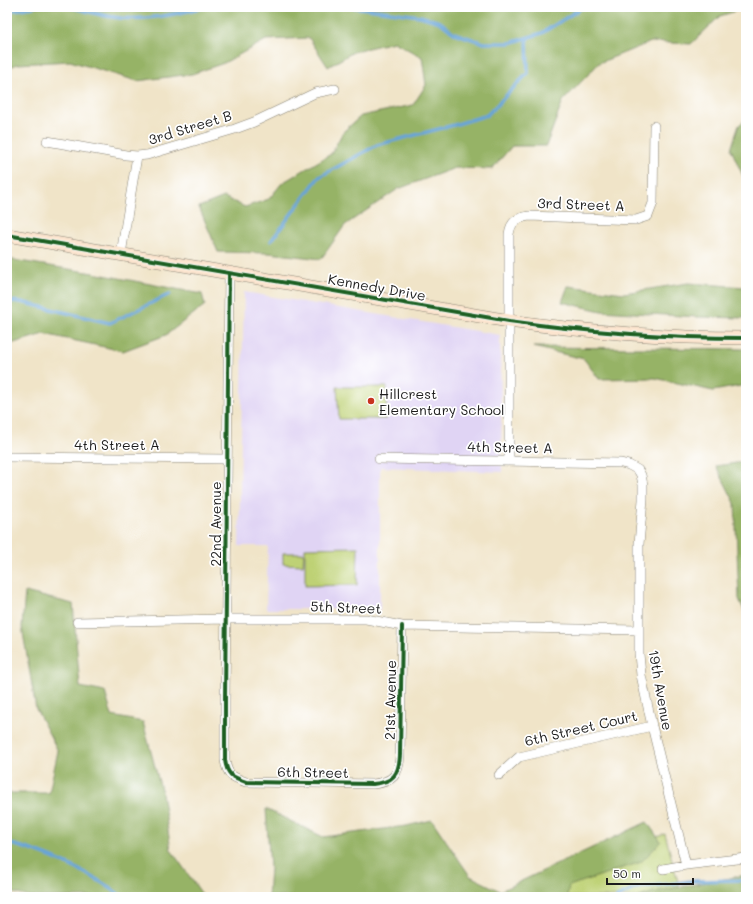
<svg xmlns="http://www.w3.org/2000/svg" width="753" height="904" font-family="Mali,sans-serif">
  <style>
    .built { fill: #e0d4f4 }
    .green { fill: #bed175; stroke: #6d7648 }
    .forest { fill: #96b366; stroke: #596841 }
    .lines { fill: none; stroke-linecap: round; stroke-linejoin: round }
    .stream { stroke: #67a4d8; stroke-width: 3.5 }
    .street-casing { stroke: #868072; stroke-width: 10 }
    .secondary-casing { stroke: #868072; stroke-width: 14 }
    .street { stroke: #fff; stroke-width: 9 }
    .secondary { stroke: #fce5cf; stroke-width: 13 }
    .cycleway-casing { stroke: #fff; stroke-width: 6 }
    .cycleway { stroke: #1b5e20; stroke-width: 4 }
    .poi-dot { fill: #c8321e; stroke: #fff; stroke-width: 1.5 }
    .labels { text-anchor: middle; dominant-baseline: central; stroke-width: 3.5; stroke-linejoin: round; paint-order: stroke }
    .street-label { font-size: 14px; fill: #1c1c1c; stroke: #fff }
    .poi-label { font-size: 14px; fill: #1c1c1c; stroke: #fff; text-anchor: start }
  </style>
  <rect width="100%" height="100%" fill="#fff"/>
  <filter id="ink" filterUnits="userSpaceOnUse"><feTurbulence type="fractalNoise" baseFrequency=".025" numOctaves="2"/><feDisplacementMap in="SourceGraphic" scale="8" xChannelSelector="R" yChannelSelector="G"/><feConvolveMatrix kernelMatrix="1 2 1 2 8 2 1 2 1" color-interpolation-filters="sRGB"/></filter>
  <filter id="wash" filterUnits="userSpaceOnUse"><feTurbulence type="fractalNoise" baseFrequency=".012" numOctaves="4" result="noise"/><feDisplacementMap in="SourceGraphic" scale="16" xChannelSelector="R" yChannelSelector="G"/><feGaussianBlur stdDeviation="0.9" result="paint"/><feColorMatrix in="noise" values="0 0 0 0 0 0 0 0 0 0 0 0 0 0 0 0 0 1.4 0 .05"/><feComposite in="paint" operator="in"/></filter>
  <g filter="url(#wash)">
    <rect width="100%" height="100%" fill="#f0e4c8"/>
    <!-- built -->
    <path class="built" d="M244,292L500,335L502,472L380,467V610L369,607L358,609H266L268,546H239Z"/>
    <!-- green -->
    <path class="green" d="M337,387H387L386,419H339Z
      M358,547L357,585L305,586V548Z
      M283,553H304L303,565L283,564Z
      M665,834L680,889L658,897H411L504,894Z"/>
    <!-- forest -->
    <path class="forest" d="M7,7H746V8L720,16L691,44L651,42L599,63L563,101L546,146H512L492,169L455,168L398,189L345,225L321,259L269,253L218,252L199,207L224,197L245,207L269,199L282,183L331,154L343,132L361,116L413,105L426,85L422,57L394,42L355,51L328,67L309,38L266,40L224,63L192,74L137,81L70,61L18,64L7,68Z
      M746,119V183L731,149L739,125Z
      M7,259L93,273L202,294L205,305L166,335L123,351L44,334L7,345Z
      M688,283L746,287V318L698,317L601,311L562,302L568,286L624,293Z
      M533,347L746,349V385L713,391L655,378L599,379L584,359Z
      M746,460V615L739,599L735,503L716,466L743,462Z
      M25,592L73,604L80,687L105,692L112,716L143,722L162,793L171,850L204,897H29L7,891V793H49L58,751L36,709L22,627Z
      M266,809L323,837L406,826L432,820L470,876L500,891L647,822L661,842L641,862L569,886L567,897H268L270,868Z
      M746,875V897H639L653,892Z"/>
    <g class="lines">
      <!-- stream -->
      <path class="stream" d="M70,7C84,10 98,15 113,17C142,22 177,14 205,7
        M352,7L420,16L440,22L454,33L484,43H510L542,33L583,7
        M7,11L33,7
        M271,241L319,177L377,145L454,125L487,115L528,73L527,38
        M7,301L21,302L110,323L170,294
        M7,843C42,851 95,874 122,897
        M617,897L637,888L691,881L746,880"/>
    </g>
  </g>
  <g filter="url(#ink)">
    <g class="lines">
      <defs>
        <path id="street" d="M47,141L126,155L137,156L147,155L235,129L254,122L315,93L335,89
          M121,254L137,156
          M229,274L225,701V760C227,775 232,777 246,782L373,784C393,782 399,775 400,755L402,626
          M7,457L227,459
          M379,459L621,463L629,465L638,470L641,475L643,485V500L639,544V654L641,675L652,726L686,865
          M509,461V234C511,221 517,218 529,216L636,220L648,216L653,203L654,126
          M77,622L226,619H366L402,626L639,630
          M499,775L519,757L652,726
          M663,869L686,865L746,858"/>
        <path id="secondary" d="M7,235L509,321C587,332 667,338 746,338"/>
      </defs>
      <!-- street casing -->
      <use href="#street" class="street-casing"/>
      <!-- secondary casing -->
      <use href="#secondary" class="secondary-casing"/>
      <!-- street -->
      <use href="#street" class="street"/>
      <!-- secondary -->
      <use href="#secondary" class="secondary"/>
      <defs>
        <path id="cycleway" d="M7,235L509,321C587,332 667,338 746,338
          M229,274L225,701V760C227,775 232,777 246,782L373,784C393,782 399,775 400,755L402,626"/>
      </defs>
      <!-- cycleway casing -->
      <use href="#cycleway" class="cycleway-casing"/>
      <!-- cycleway -->
      <use href="#cycleway" class="cycleway"/>
    </g>
  </g>
  <!-- markers -->
  <circle class="poi-dot" cx="371" cy="401" r="4"/>
  <g class="labels">
    <!-- street labels -->
    <g class="street-label">
      <text transform="translate(190 127) rotate(-17)">3rd Street B</text>
      <text transform="translate(581 204) rotate(2)">3rd Street A</text>
      <text transform="translate(377 287) rotate(10)">Kennedy Drive</text>
      <text x="117" y="444">4th Street A</text>
      <text transform="translate(510 447) rotate(1)">4th Street A</text>
      <text transform="translate(215 524) rotate(-90)">22nd Avenue</text>
      <text transform="translate(346 607) rotate(2)">5th Street</text>
      <text transform="translate(661 690) rotate(80)">19th Avenue</text>
      <text transform="translate(390 700) rotate(-89)">21st Avenue</text>
      <text transform="translate(581 728) rotate(-13)">6th Street Court</text>
      <text transform="translate(313 772) rotate(1)">6th Street</text>
    </g>
    <!-- poi labels -->
    <g class="poi-label">
      <text x="379" y="393">Hillcrest<tspan x="379" dy="16">Elementary School</tspan></text>
    </g>
  </g>
  <!-- margin -->
  <rect width="753" height="904" fill="none" stroke="#fff" stroke-width="24"/>
  <!-- scale -->
  <path d="M607 878v6h86v-6" fill="none" stroke="#1c1c1c" stroke-width="2"/>
  <text x="613" y="878" font-size="12" fill="#1c1c1c" stroke="#ffffff" stroke-width="3" paint-order="stroke">50 m</text>
</svg>
